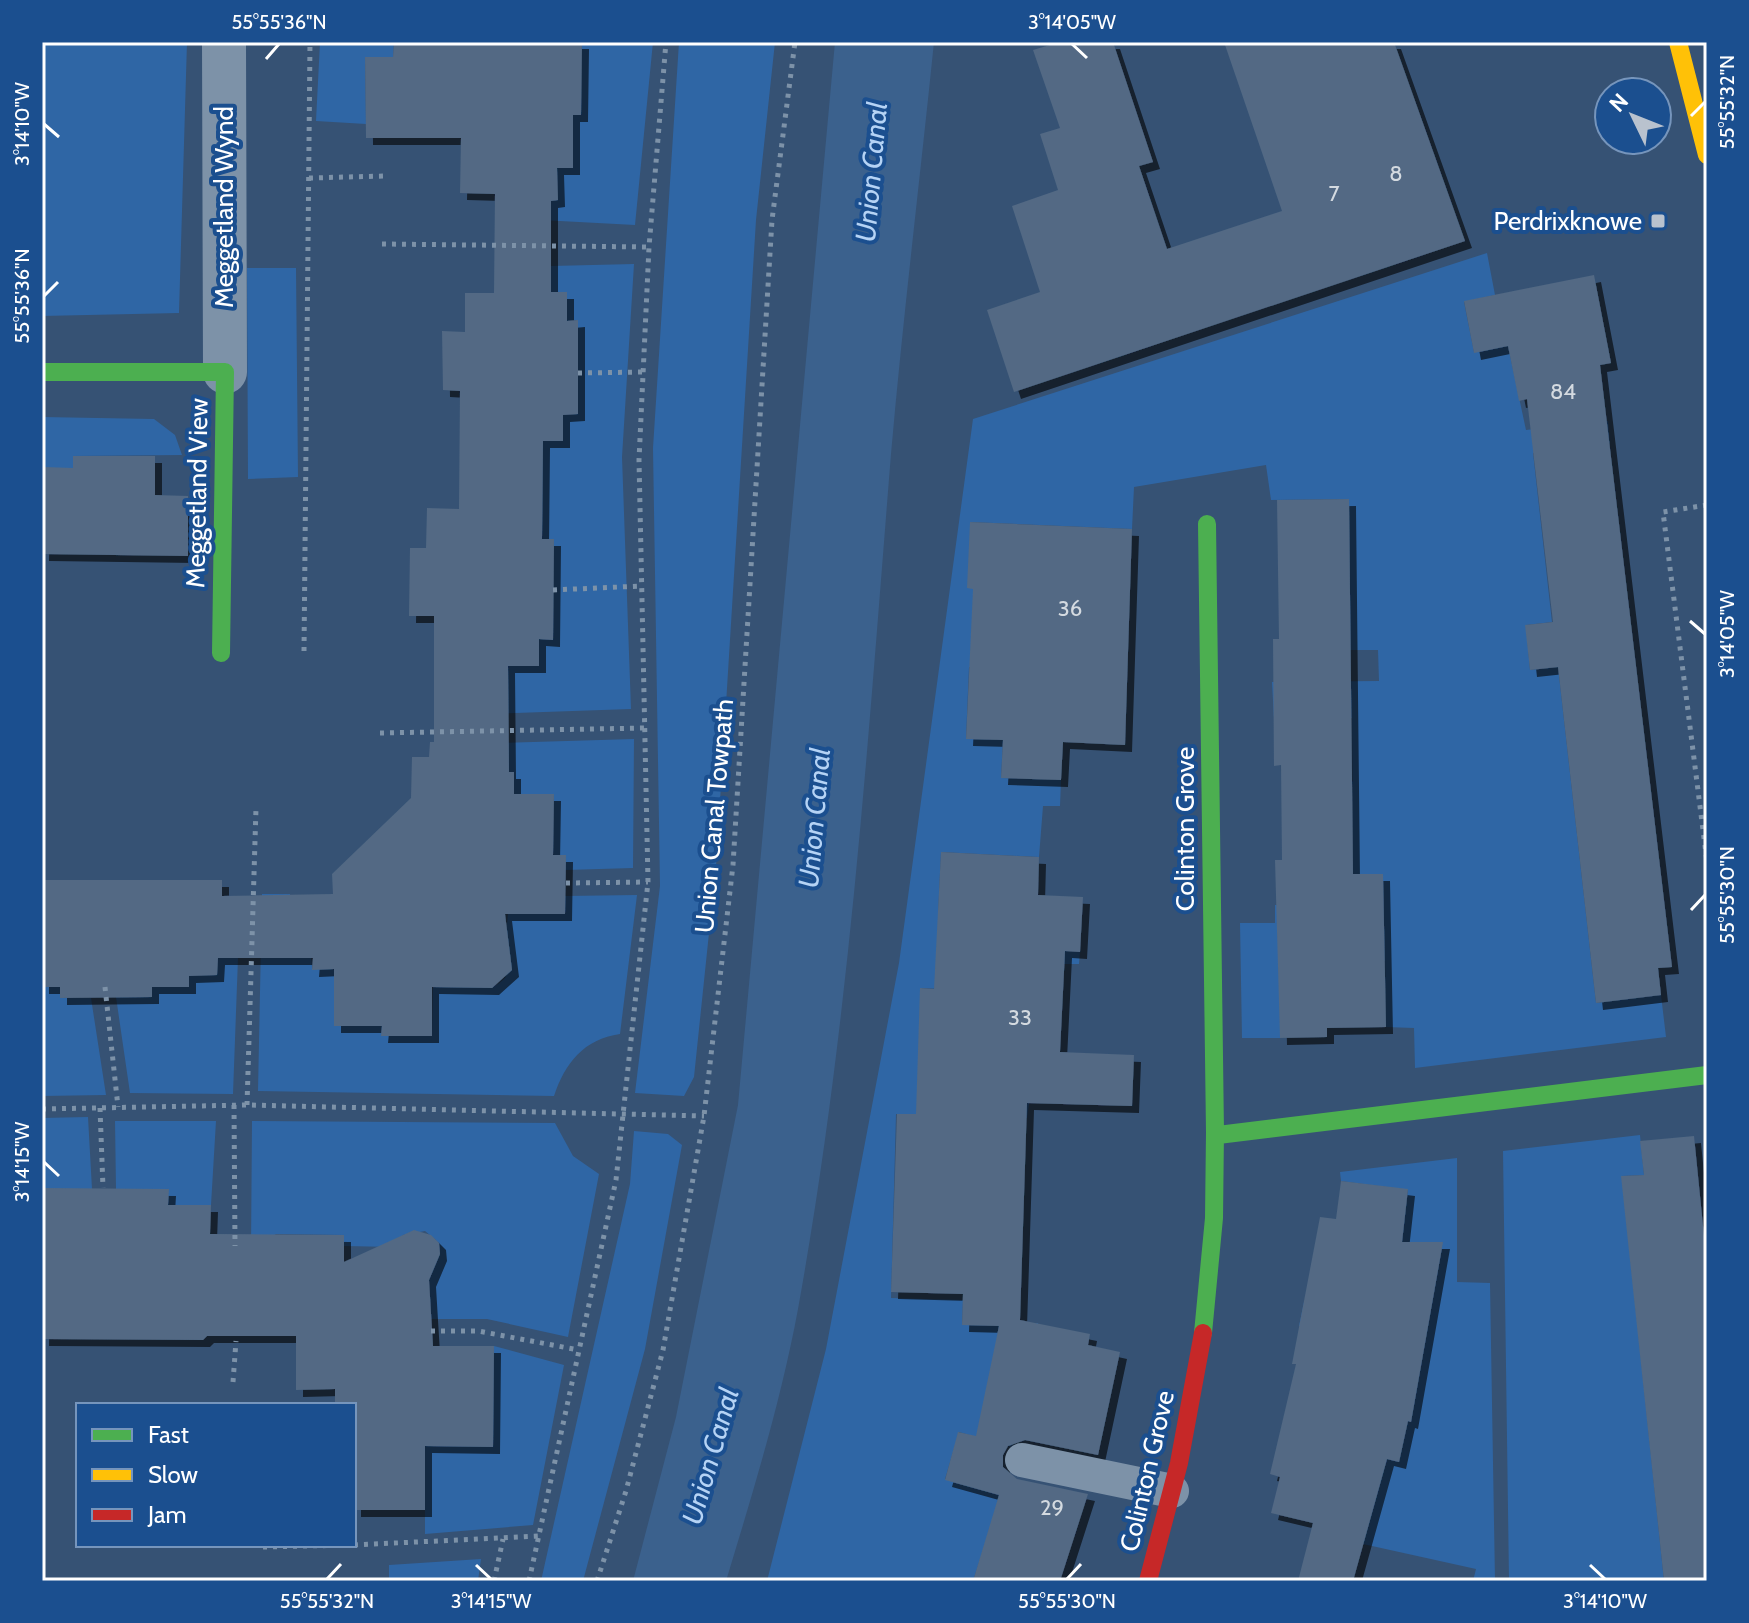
<svg xmlns="http://www.w3.org/2000/svg" width="1749" height="1623" font-family="Cabin,sans-serif">
  <style>
    .green { fill: #2f66a5 }
    .water { fill: #3b618d }
    .building { fill: #526984; filter: url(#shadow) }
    .lines { fill: none; stroke-linecap: round; stroke-linejoin: round }
    .path { stroke: #7d92a8; stroke-width: 5; stroke-dasharray: 4 6; stroke-linecap: butt }
    .lane { stroke: #7d92a8; stroke-width: 34 }
    .street { stroke: #7d92a8; stroke-width: 44 }
    .fast { stroke: #4caf50; stroke-width: 18 }
    .slow { stroke: #ffc107; stroke-width: 18 }
    .jam { stroke: #c62828; stroke-width: 18 }
    .ticks { fill: none; stroke: #fff; stroke-width: 3 }
    .poi-dot { fill: #b9c2ce; stroke: #1b4f8f; stroke-width: 3 }
    .labels { text-anchor: middle; dominant-baseline: central; stroke-width: 8; stroke-linejoin: round; paint-order: stroke }
    .number-label { font-size: 22px; fill: #d4dae0 }
    .street-label { font-size: 26px; fill: #fff; stroke: #1b4f8f }
    .poi-label { font-size: 26px; fill: #fff; stroke: #1b4f8f; text-anchor: end }
    .water-label { font-size: 28px; font-style: italic; fill: #b5d3f5; stroke: #1b4f8f }
    .neatline { fill: none; stroke: #fff; stroke-width: 3 }
    .ticks-label { font-size: 20px; text-anchor: middle; fill: #fff }
  </style>
  <defs>
    <filter id="shadow"><feDropShadow dx="7" dy="7" stdDeviation="0" flood-color="#0009"/></filter>
  </defs>
  <rect width="100%" height="100%" fill="#365274"/>
  <!-- green -->
  <path class="green" d="M42,42H187L179,313L42,316Z
    M320,42H394L393,57H365L366,124L316,121Z
    M582,42H653L635,225L541,220V201L558,200L557,168H573V115H581Z
    M679,42H775L756,220L716,866L694,1077L684,1096L635,1093L660,886L653,448Z
    M1487,253L1495,295L1464,302L1474,352L1508,346L1526,430L1608,421L1610,443L1533,453L1552,622L1526,625L1530,670L1558,667L1596,1003L1661,995L1666,1037L1415,1068L1414,1028L1386,1027L1385,961H1368L1280,1038H1242L1240,923H1275V905L1383,903V874H1353L1352,718L1274,719L1272,682L1379,681L1378,650H1350L1348,499L1271,500L1266,465L1134,487L1132,529L970,522L1007,590L1127,658V672L969,667L966,738L1003,740L1001,778L1061,780L1060,806H1043L1039,857L941,852L938,915L971,947L1080,952L1079,964H1022L1021,992L921,988L1030,1097L1027,1118L896,1114L891,1298L963,1300L962,1324L1020,1327L1038,1323L1012,1447L959,1432L945,1479L1001,1495L973,1581H767L826,1349L899,963L973,419Z
    M634,264L622,457L631,709L489,714L490,687H508V666H538L539,639H553L554,539H542L536,441H563V415L578,414L577,320L567,321V292H551V266Z
    M247,268H296L298,477L248,479Z
    M42,417L154,419L175,435L182,455L73,456V468H44L42,490Z
    M634,739L633,868L566,870L553,855L554,795L514,794V773L496,772L497,743Z
    M262,894H290C290,929 313,941 312,969H334V1026H382V1036H432L433,980L491,988C514,977 509,967 507,946C506,936 507,925 508,914H565V896L637,895L620,1034C584,1039 565,1063 554,1096L258,1091Z
    M218,958H238L233,1094L130,1093L116,997H152V987H189V976L217,975Z
    M42,987H60L61,998H91L106,1095L42,1096Z
    M88,1117L92,1189L42,1207V1118Z
    M115,1121H216L211,1205H168V1189H116Z
    M252,1121L555,1123L573,1156L599,1174L568,1337L487,1319H431L429,1274L440,1254L436,1240L425,1231L403,1235L394,1247L344,1246V1235L276,1234L251,1249Z
    M634,1131L668,1134L682,1145L645,1349L583,1581H541L630,1184Z
    M1640,1135L1644,1175L1622,1176L1664,1581H1509L1503,1151Z
    M1457,1158V1282L1490,1283L1495,1581H1473L1476,1569L1363,1544L1372,1455L1399,1461L1424,1348L1299,1326L1304,1302L1399,1260L1408,1190L1341,1181L1340,1172Z
    M494,1346L564,1365L533,1525L425,1534V1446H490Z
    M481,1559L478,1581H389V1565Z"/>
  <!-- water -->
  <path class="water" d="M835,42H934C920,179 903,317 891,454C868,740 849,1027 798,1309C781,1401 753,1492 726,1581H633L676,1417L738,1105Z"/>
  <!-- building -->
  <path class="building" d="M394,42H582L581,115H573V168H557L558,200L551,201V292H567V321L578,320V414L563,415V441H543L542,539H554L553,640L539,639V666H508L509,772H514V794H554L553,855H566L565,914H505L512,970L492,988L432,987V1036H381L382,1026H334V969L312,970L313,958H218L217,975L189,976V987H152V997L60,998V987H42V880H222V896L333,894L332,874L411,798L412,757H429L430,742H434V616H409L410,548H426L427,508L459,509L460,391L443,390L442,331L465,332V293H494L495,194L460,193L461,138H366L365,57H393Z
    M1060,42H1113L1153,162L1139,166L1167,249L1282,211L1224,42H1394L1465,241L1014,392L987,310L1040,292L1012,206L1058,190L1040,134L1060,128L1033,50Z
    M1594,275L1611,363L1600,365L1672,967L1658,968L1661,995L1596,1003L1558,667L1530,670L1525,625L1553,622L1527,399L1519,401L1508,346L1474,353L1464,301Z
    M73,456H155V495L188,496V556L42,554L44,467L73,468Z
    M1349,499L1353,874H1383L1386,1027L1327,1028V1037L1280,1038L1275,860H1282L1281,765L1274,766L1273,639H1279L1277,500Z
    M970,522L1132,529L1125,745L1063,742L1061,780L1001,778L1003,740L966,739L973,589L967,588Z
    M941,852L1039,857L1038,895L1083,897L1080,952L1065,951L1060,1052L1134,1055L1132,1106L1027,1103L1020,1320L1090,1334L1088,1345L1120,1352L1098,1455L1025,1440L1008,1446L1003,1455V1467L1017,1479L1088,1494L1060,1581H973L999,1495L945,1480L958,1432L976,1436L999,1326L962,1325L963,1294L891,1292L897,1114H916L920,988L934,989Z
    M1694,1136L1707,1266V1581H1664L1621,1176L1644,1175L1640,1141Z
    M1341,1181L1408,1189L1402,1242H1443L1411,1422L1408,1421L1399,1462L1387,1459L1353,1581H1298L1313,1523L1271,1513L1280,1477L1270,1474L1296,1364H1292L1320,1217L1336,1219Z
    M44,1188L169,1189L168,1205H211L210,1234L344,1235V1262L414,1230L431,1235L439,1243L440,1254L429,1280L433,1346H494L493,1447L425,1446V1510H354V1405H335V1389L296,1390V1336H207L203,1340L42,1339Z"/>
  <g class="lines">
    <!-- path -->
    <path class="path" d="M309,178L384,176
      M382,244L649,247
      M578,373L643,372
      M1707,505L1663,512L1707,862
      M553,590L642,586
      M304,651L310,42
      M380,733L646,728
      M566,883L648,882
      M105,987L118,1107
      M234,1105L235,1246
      M247,1105L256,808
      M100,1108L103,1188
      M42,1109L247,1105L704,1116
      M431,1331H478L579,1350
      M233,1382L236,1341
      M354,1545L540,1536
      M263,1547L351,1545
      M494,1581L503,1539
      M529,1581L616,1180L648,882L639,460L649,247L666,42
      M597,1581L626,1491L663,1350L704,1116L733,865L772,220L795,42"/>
    <!-- lane -->
    <path class="lane" d="M1022,1460L1172,1491"/>
    <!-- street -->
    <path class="street" d="M224,42L225,372"/>
    <!-- fast -->
    <path class="fast" d="M42,372H225L221,653
      M1218,1135L1707,1075
      M1203,1333L1214,1218L1215,1132L1207,524"/>
    <!-- slow -->
    <path class="slow" d="M1678,42L1707,155"/>
    <!-- jam -->
    <path class="jam" d="M1148,1581L1179,1463L1203,1333"/>
  </g>
  <!-- ticks -->
  <path class="ticks" d="M1072,44L1087,58M266,59L279,44M1691,116L1705,102M44,124L59,137M44,296L58,282M1690,621L1705,634M1691,910L1705,895M44,1162L59,1176M476,1565L491,1579M1590,1565L1605,1579M327,1579L341,1564M1067,1579L1081,1564"/>
  <!-- markers -->
  <rect class="poi-dot" x="1650" y="213" width="16" height="16" rx="4"/>
  <g class="labels">
    <!-- number labels -->
    <g class="number-label">
      <text x="1396" y="173">8</text>
      <text x="1334" y="193">7</text>
      <text x="1563" y="391">84</text>
      <text x="1070" y="608">36</text>
      <text x="1020" y="1017">33</text>
      <text x="1052" y="1507">29</text>
    </g>
    <!-- street labels -->
    <g class="street-label">
      <text transform="translate(224 207) rotate(-90)">Meggetland Wynd</text>
      <text transform="translate(197 493) rotate(-89)">Meggetland View</text>
      <text transform="translate(714 816) rotate(-85)">Union Canal Towpath</text>
      <text transform="translate(1185 829) rotate(-90)">Colinton Grove</text>
      <text transform="translate(1147 1471) rotate(-77)">Colinton Grove</text>
    </g>
    <!-- poi labels -->
    <g class="poi-label">
      <text x="1642" y="221">Perdrixknowe</text>
    </g>
    <!-- water labels -->
    <g class="water-label">
      <text transform="translate(871 172) rotate(-85)">Union Canal</text>
      <text transform="translate(814 818) rotate(-85)">Union Canal</text>
      <text transform="translate(710 1456) rotate(-74)">Union Canal</text>
    </g>
  </g>
  <!-- border -->
  <rect width="1749" height="1623" fill="none" stroke="#1b4f8f" stroke-width="88"/>
  <!-- legend -->
  <rect x="76" y="1403" width="280" height="144" fill="#1b4f8f" stroke="#7695bc" stroke-width="2"/>
  <rect x="92" y="1429" width="40" height="12" fill="#4caf50" stroke="#7695bc" stroke-width="2"/>
  <text x="148" y="1443" font-size="24" fill="#ffffff">Fast</text>
  <rect x="92" y="1469" width="40" height="12" fill="#ffc107" stroke="#7695bc" stroke-width="2"/>
  <text x="148" y="1483" font-size="24" fill="#ffffff">Slow</text>
  <rect x="92" y="1509" width="40" height="12" fill="#c62828" stroke="#7695bc" stroke-width="2"/>
  <text x="148" y="1523" font-size="24" fill="#ffffff">Jam</text>
  <!-- north arrow -->
  <g transform="translate(1633 116) rotate(313)"><circle r="38" fill="#1b4f8f" stroke="#7695bc" stroke-width="2"/>
  <path d="M0-6L14 30L0 20L-14 30Z" fill="#b9c2ce"/>
  <text y="-12" font-size="22" font-weight="bold" text-anchor="middle" fill="#ffffff">N</text>
  </g>
  <rect x="44" y="44" width="1661" height="1535" class="neatline"/>
  <g class="ticks-label">
    <text x="279" y="29">55°55'36"N</text>
    <text x="1072" y="29">3°14'05"W</text>
    <text transform="translate(1727 102) rotate(-90)" y="7">55°55'32"N</text>
    <text transform="translate(22 124) rotate(-90)" y="7">3°14'10"W</text>
    <text transform="translate(22 296) rotate(-90)" y="7">55°55'36"N</text>
    <text transform="translate(1727 634) rotate(-90)" y="7">3°14'05"W</text>
    <text transform="translate(1727 895) rotate(-90)" y="7">55°55'30"N</text>
    <text transform="translate(22 1162) rotate(-90)" y="7">3°14'15"W</text>
    <text x="327" y="1608">55°55'32"N</text>
    <text x="491" y="1608">3°14'15"W</text>
    <text x="1067" y="1608">55°55'30"N</text>
    <text x="1605" y="1608">3°14'10"W</text>
  </g>
</svg>
